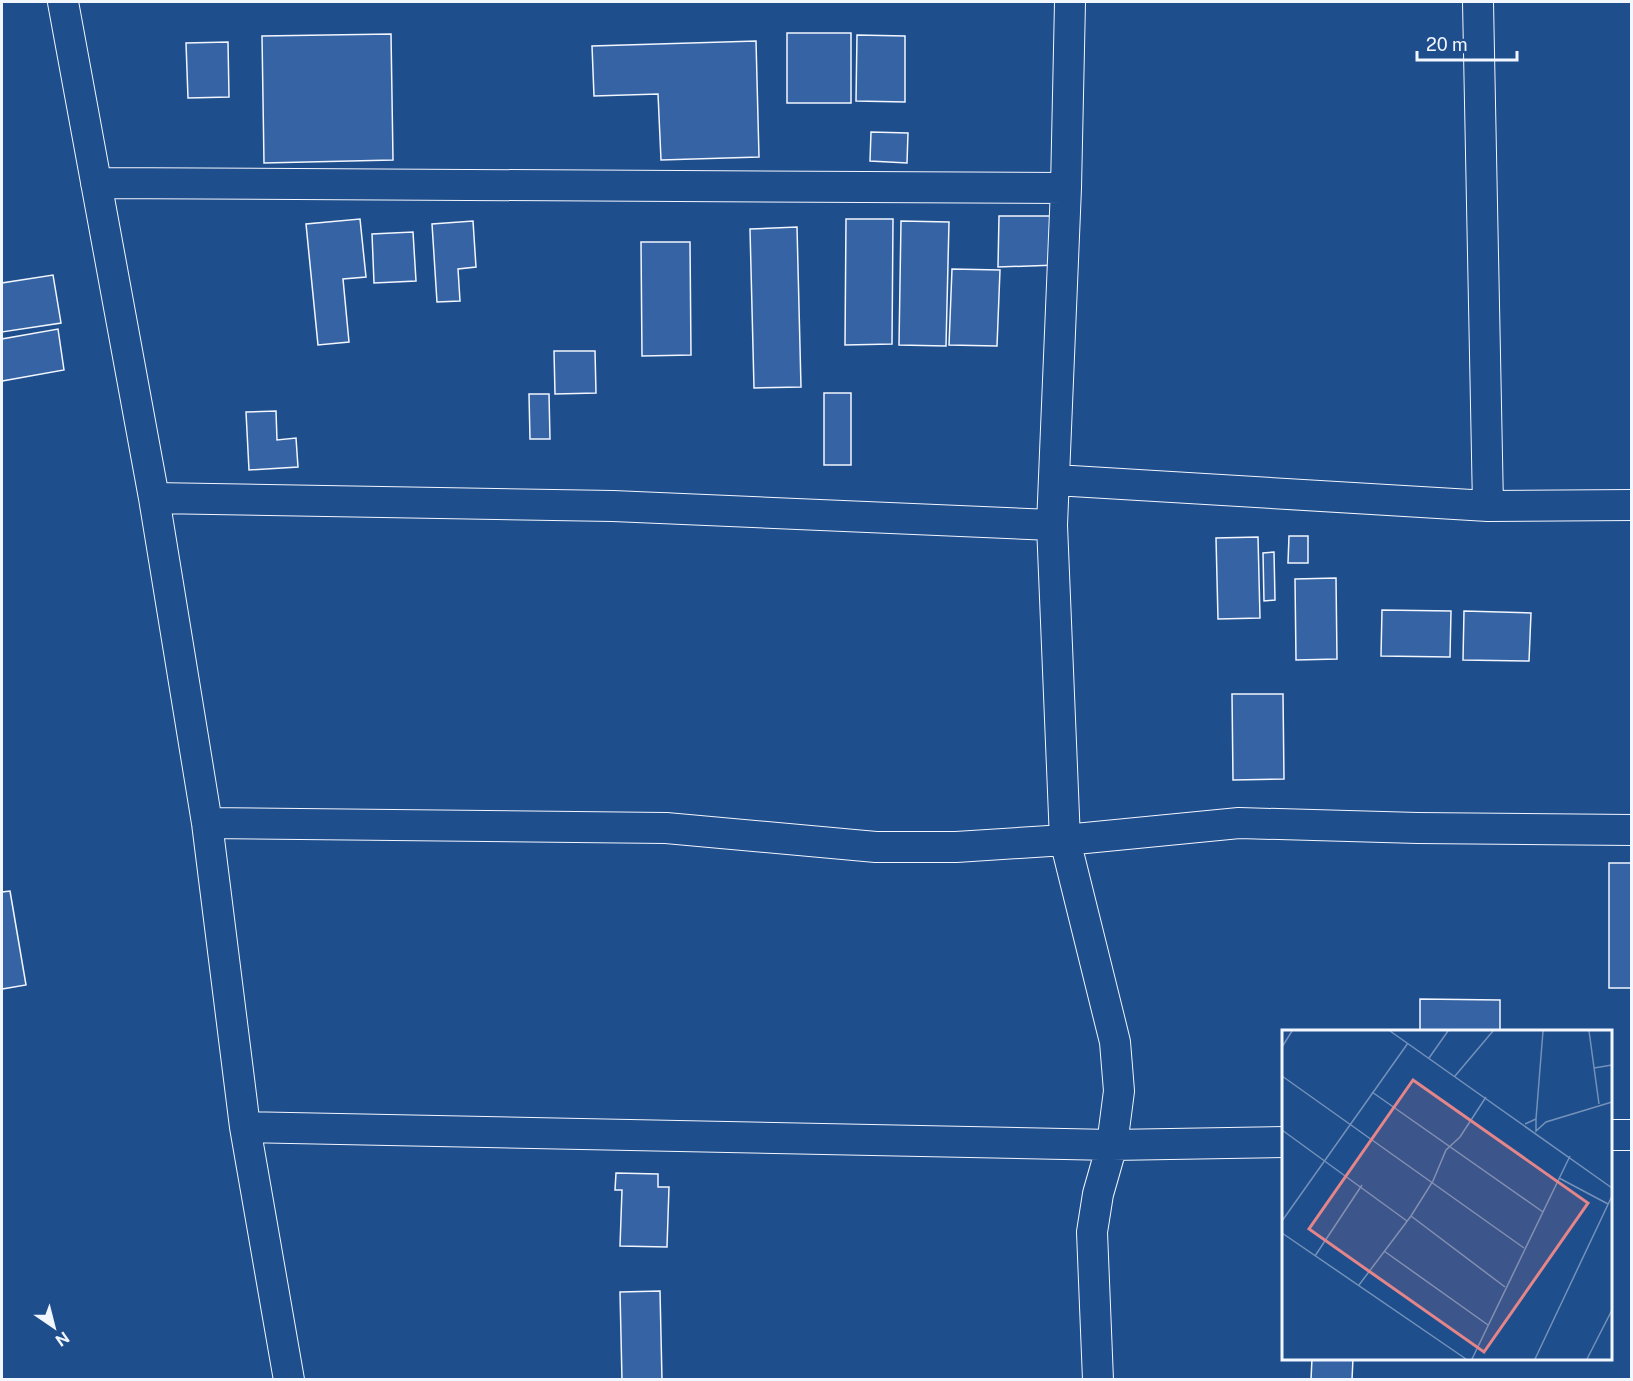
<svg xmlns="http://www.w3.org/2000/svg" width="1633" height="1381" font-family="'Public Sans',sans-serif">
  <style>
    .building { fill: #3563a3; stroke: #f2f6ff; stroke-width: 1.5 }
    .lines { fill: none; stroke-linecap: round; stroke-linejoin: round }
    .minor-casing { stroke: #f2f6ff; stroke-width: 32 }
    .minor { stroke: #1f4e8c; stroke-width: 30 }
    .inset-road { fill: none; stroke: #7391ba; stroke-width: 1.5 }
    .view { fill: #e38589; fill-opacity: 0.15; stroke: #e38589; stroke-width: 3 }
    .inset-edge { fill: none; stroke: #f2f6ff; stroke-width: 3 }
  </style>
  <rect width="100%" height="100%" fill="#1f4e8c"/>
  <!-- building -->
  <path class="building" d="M787,33H851V103H787Z
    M391,34L393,160L264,163L262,36Z
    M857,35L905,36V102L856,101Z
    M756,41L759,157L661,160L658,94L594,96L592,46Z
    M228,42L229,97L188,98L186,43Z
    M871,132L908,133L907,163L870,161Z
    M999,216H1059L1057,265L998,267Z
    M360,219L366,277L343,279L349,342L318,345L306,224Z
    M846,219H893L892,344L845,345Z
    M473,221L476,267L458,269L460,301L437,302L432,224Z
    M901,221L949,222L946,346L899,345Z
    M797,227L801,387L754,388L750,229Z
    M413,232L416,281L374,283L372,234Z
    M641,242H690L691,355L642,356Z
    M952,269L1000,270L997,346L949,345Z
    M53,275L61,323L2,332V283Z
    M58,329L64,370L2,381V339Z
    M554,351H595L596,393L555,394Z
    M824,393H851V465H824Z
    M529,394H549L550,439H530Z
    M276,411L277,440L296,438L298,467L249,470L246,412Z
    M1289,536H1308V563H1288Z
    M1258,537L1260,618L1218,619L1216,538Z
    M1274,552L1275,600L1264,601L1263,553Z
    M1336,578L1337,659L1296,660L1295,579Z
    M1382,610L1451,611L1450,657L1381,656Z
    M1464,611L1531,613L1529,661L1463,660Z
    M1232,694H1283L1284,779L1233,780Z
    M1609,863H1632V988H1609Z
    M10,891L26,985L2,989V892Z
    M1420,999L1500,1000V1032H1420Z
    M616,1173L658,1174V1187H669L667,1247L620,1246L622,1190H615Z
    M660,1291L662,1380H622L620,1292Z
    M1312,1358H1353L1352,1380H1311Z"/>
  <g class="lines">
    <defs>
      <path id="minor" d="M63,2L154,498L207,823L245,1127L289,1380
        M1070,2L1066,188L1052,525L1065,840L1115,1042L1119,1091L1112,1145L1098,1194L1092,1232L1098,1380
        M1478,2L1488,506
        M96,183L1066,188
        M1055,480L1488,506L1632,505
        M154,498L613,506L1052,525
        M207,823L666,828L876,847H956L1065,840L1239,823L1418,828L1632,830
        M245,1127L1112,1145L1284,1142
        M1610,1135H1632"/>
    </defs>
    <!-- minor casing -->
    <use href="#minor" class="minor-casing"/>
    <!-- minor -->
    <use href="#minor" class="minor"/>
  </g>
  <!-- overview -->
  <g transform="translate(1282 1030)">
    <rect width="330" height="330" fill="#1f4e8c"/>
    <path class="inset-road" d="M108,1L330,158M307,1L317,74M0,17L10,1M147,28L166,1M312,38L330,35M0,46L242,218M173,46L211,1M90,62L261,182M254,89V101L264,92L330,72M243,94L254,89L261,1M0,100L125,191M277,148L326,174M129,186L223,257M0,191L126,13M0,203L184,329M102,221L206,295M33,226L80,155M77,255L129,186L151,151L164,120L178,107L204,67M190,329L288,126M253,329L330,166M305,329L330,280"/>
    <path class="view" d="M131,50L306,173L202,322L27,199Z"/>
    <rect width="330" height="330" class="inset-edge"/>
  </g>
  <!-- border -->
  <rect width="1633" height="1381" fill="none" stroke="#f2f6ff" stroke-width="6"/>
  <!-- north arrow -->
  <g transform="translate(54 1327) rotate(145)" stroke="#1f4e8c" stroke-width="4.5" paint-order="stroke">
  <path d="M0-4.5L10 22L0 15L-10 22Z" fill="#f2f6ff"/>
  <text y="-9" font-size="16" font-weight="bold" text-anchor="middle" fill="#f2f6ff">N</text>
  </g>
  <!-- scale -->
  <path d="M1417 51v9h100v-9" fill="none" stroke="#f2f6ff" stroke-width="3"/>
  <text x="1426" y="51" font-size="18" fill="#f2f6ff" stroke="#1f4e8c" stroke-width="4.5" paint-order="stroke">20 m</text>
</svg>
